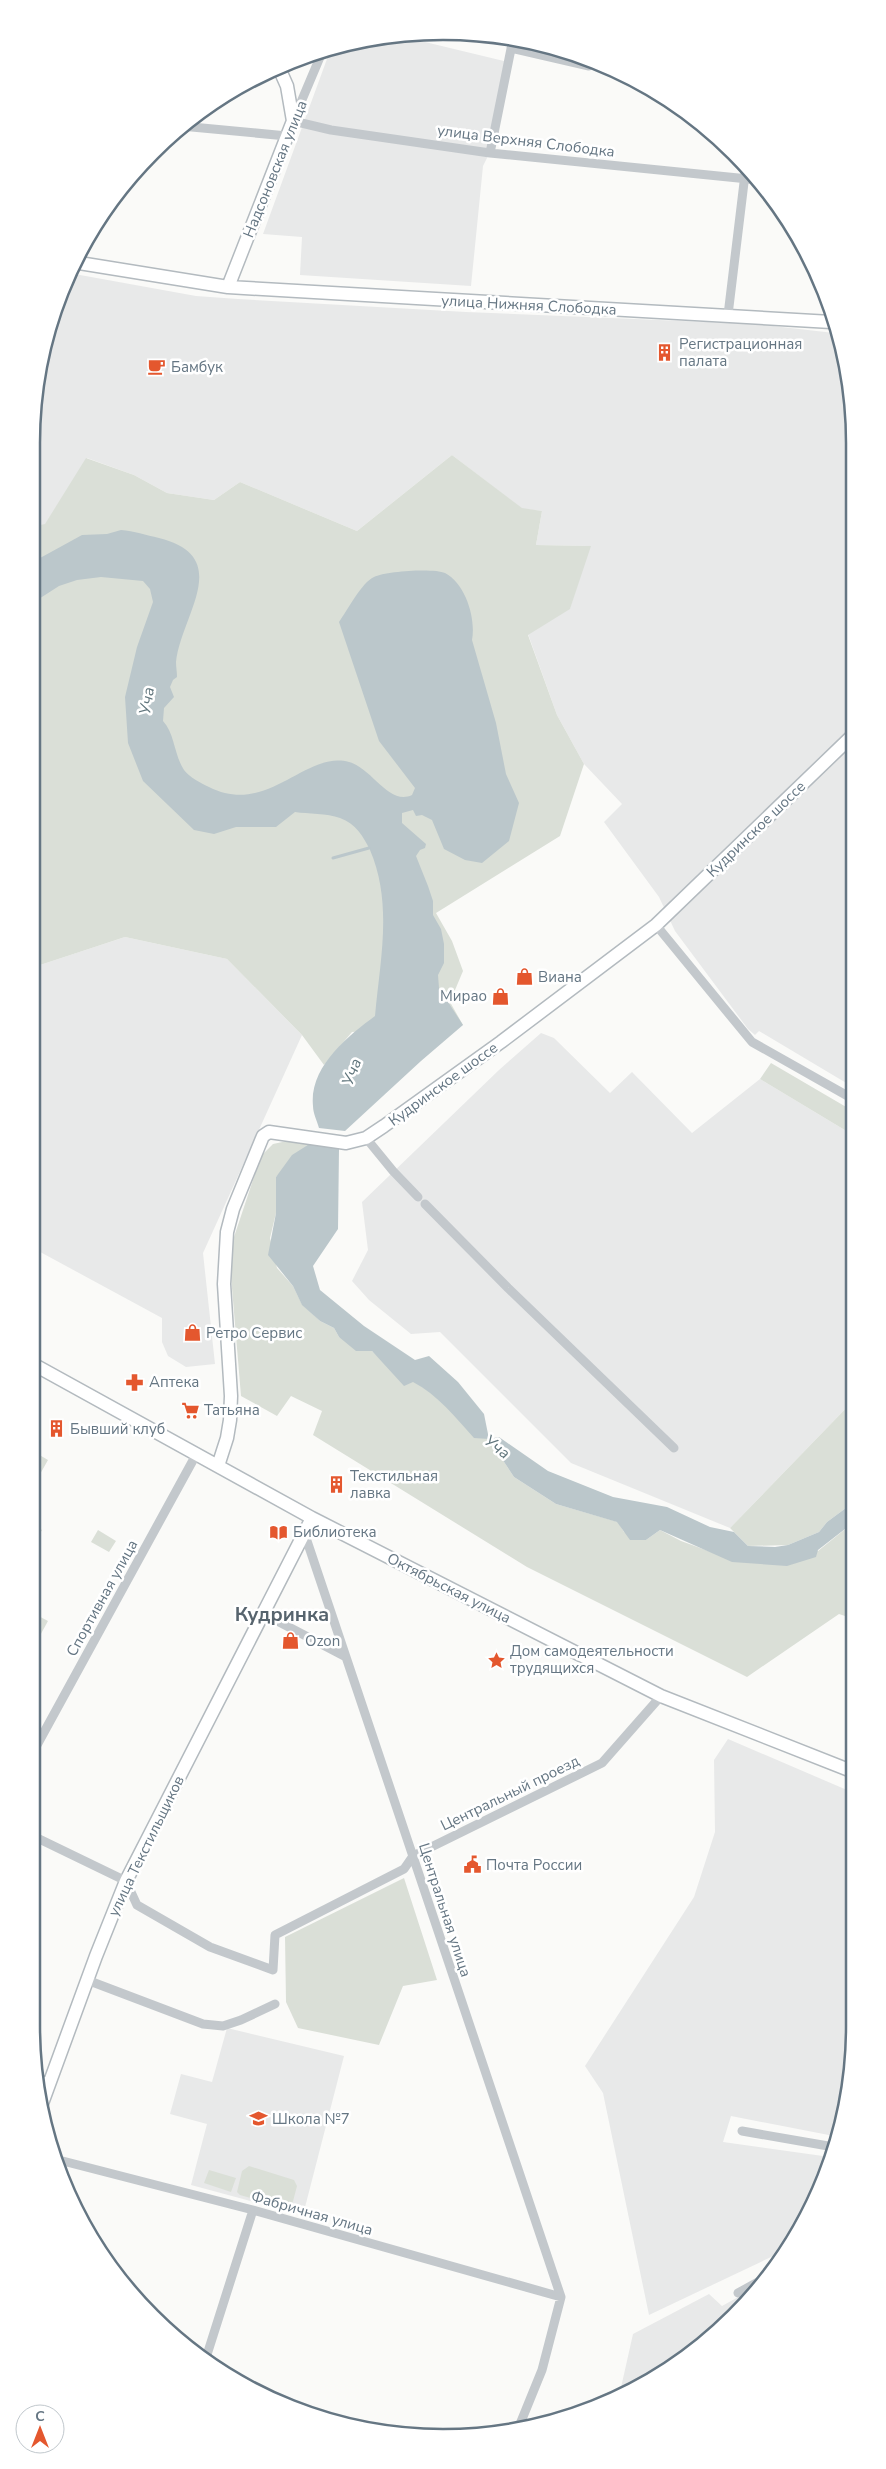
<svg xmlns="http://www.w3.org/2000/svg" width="886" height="2469" font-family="'Nunito Sans',sans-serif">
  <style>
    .built { fill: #e8e9e9 }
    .green { fill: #dadfd7 }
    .water { fill: #bbc7cb }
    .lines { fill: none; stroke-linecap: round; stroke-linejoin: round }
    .stream { stroke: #bbc7cb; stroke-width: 3 }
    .secondary-casing { stroke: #b3babf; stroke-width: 15 }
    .street { stroke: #c3c8cc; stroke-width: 9 }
    .secondary { stroke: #fff; stroke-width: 12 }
    .labels { text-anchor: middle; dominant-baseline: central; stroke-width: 5; stroke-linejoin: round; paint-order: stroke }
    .street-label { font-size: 15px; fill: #657683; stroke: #fff }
    .poi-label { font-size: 15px; fill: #657683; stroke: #fff; text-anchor: start }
    .water-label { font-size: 16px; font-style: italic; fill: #60757c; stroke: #fff }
    .district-label { font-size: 20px; font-weight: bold; fill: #57646e; stroke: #fff }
    .rim { fill: none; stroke: #657683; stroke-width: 2.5 }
  </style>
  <rect width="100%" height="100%" fill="#fafaf8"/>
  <!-- built -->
  <path class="built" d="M389,35H396L508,62L491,150L483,166L471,286L300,275L302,237L263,234L331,48Z
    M69,273L196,296L238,299L466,312L755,324L834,333L851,389L853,1087L759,1031L755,1035L748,1029L675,931L659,897L604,822L622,804L584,764L557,715L528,634L570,608L590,546L536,545L542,511L522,509L452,455L357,531L240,482L214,500L167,493L134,475L87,458L45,525L31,527V443L45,337Z
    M125,937L227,959L302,1035L203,1253L215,1364L186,1367L168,1356L162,1342V1318L31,1247V968Z
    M541,1033L554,1038L610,1093L632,1072L692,1133L760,1079L853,1135V1401L730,1528L571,1463L440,1332L411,1334L369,1300L352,1281L368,1250L362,1202L499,1070Z
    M728,1739L854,1793L855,2026L841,2132L839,2137L731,2116L723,2142L830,2157L788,2249L649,2315L603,2093L585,2066L694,1897L715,1832L714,1760Z
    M227,2028L344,2056L303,2215L191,2185L207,2124L170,2114L181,2074L212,2082Z
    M760,2285L734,2317L672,2368L620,2392L633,2334L709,2294L722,2306Z"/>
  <!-- green -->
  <path class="green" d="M452,455L522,508L542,511L536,545L591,546L570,609L528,635L557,715L584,764L560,836L436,913L452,941L463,971L450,1002L463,1025L352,1032L324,1065L302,1035L227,959L125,937L31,968V527L45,524L86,458L134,475L167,493L214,500L240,482L357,531Z
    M771,1063L853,1111V1135L760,1079Z
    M287,1141L311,1143L276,1177V1213L270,1238L277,1268L293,1286L302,1304L320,1321L334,1328L339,1337L372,1351L385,1363L426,1389L489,1439L514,1477L556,1504L618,1522L624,1532L646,1540L660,1530L681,1541L714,1553L818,1551L854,1522V1619L839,1614L747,1677L527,1567L313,1435L322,1411L291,1396L277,1416L241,1396L229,1252L261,1156L273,1144Z
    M853,1401L854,1502L827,1522L819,1532L788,1545L748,1546L730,1528Z
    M31,1450L48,1460L35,1483L31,1481Z
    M31,1524L42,1530L31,1548Z
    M98,1530L116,1541L109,1552L91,1542Z
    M31,1612L48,1621L31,1652Z
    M404,1878L437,1980L403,1986L379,2045L298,2028L286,2002L285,1937Z
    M249,2166L294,2180L297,2186L292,2205L286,2208L240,2195L237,2192L242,2171Z
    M209,2170L236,2178L231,2192L204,2183Z"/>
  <!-- water -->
  <path class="water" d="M121,530C134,531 146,535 159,538C235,557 181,615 176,662C176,667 177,672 177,677L173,680L170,687L174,697L164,708L163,721C175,734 174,755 184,770C189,777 201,783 209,787C268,817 305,750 349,762C372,768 389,806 412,795L415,788L379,741L339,622C347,611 362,582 374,577C386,571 434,568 445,573C466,584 476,619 472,640L496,723L506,774L519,803L509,841L482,863L465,860L444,849L432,820L422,815L416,816L413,810L402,813V823L426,844L425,848L420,850L416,856L428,886L433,901V915L441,929L444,944V963L438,975L439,988L463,1025L421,1061L345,1131L319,1128C317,1121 313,1113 313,1106C309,1067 348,1036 375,1016C380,960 393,904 370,850C363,836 356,824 340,818C327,813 308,814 295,812L276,827H236L214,834L194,830L143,781L128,743L125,697L137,647L153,602L150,589L143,581L101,577L77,580L59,586L31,604V563L82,535L107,534Z
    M311,1143L339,1149L338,1229L313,1266L320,1290L364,1326L415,1360L429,1356L458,1382L484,1414L489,1439L499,1437L548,1471L613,1497L667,1507L710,1527L734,1532L748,1546L775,1547L788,1545L819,1532L827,1522L854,1502V1522L818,1550L816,1557L787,1566L732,1562L660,1530L646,1540H630L617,1522L556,1504L514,1477L489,1439L474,1438C455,1417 438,1395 413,1382L404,1386L372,1351H356L339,1337L334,1328L320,1321L302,1305L293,1286L268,1255L276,1213V1177L292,1155Z"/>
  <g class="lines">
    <!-- stream -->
    <path class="stream" d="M333,858L369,848"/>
    <defs>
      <path id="secondary" d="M73,262L228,287L831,322
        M228,287L293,121L287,86L279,68
        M31,1363L312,1518L661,1696L854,1772
        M218,1466L227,1438L230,1420L231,1396L224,1284L227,1232L233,1209L263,1136L269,1132L346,1143L366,1138L384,1126L501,1042L656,925L852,736
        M37,2080L48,2086
        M40,2109L96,1956L126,1881L312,1518"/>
    </defs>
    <!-- secondary casing -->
    <use href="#secondary" class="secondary-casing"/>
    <!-- street -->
    <path class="street" d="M511,48L589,66L590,62
      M323,50L293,121L331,130L490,153L758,180
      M181,126L287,136
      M490,153L513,39
      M728,315L746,166
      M656,925L752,1042L853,1099
      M366,1138L393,1171L418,1197
      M425,1204L508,1288L674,1448
      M304,1532L561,2297L542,2370L518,2429
      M262,1613L346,1657
      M31,1756L197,1453
      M31,1835L126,1881L137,1905L210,1947L273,1970L275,1935L404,1869L413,1856L602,1763L661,1696
      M87,1980L203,2024L223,2026L241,2020L275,2004
      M742,2131L834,2147
      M55,2159L253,2210L561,2297
      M738,2293L767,2277
      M205,2361L253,2210"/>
    <!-- secondary -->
    <use href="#secondary" class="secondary"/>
  </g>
  <!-- icons -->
  <defs>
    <symbol id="building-bare" viewBox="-9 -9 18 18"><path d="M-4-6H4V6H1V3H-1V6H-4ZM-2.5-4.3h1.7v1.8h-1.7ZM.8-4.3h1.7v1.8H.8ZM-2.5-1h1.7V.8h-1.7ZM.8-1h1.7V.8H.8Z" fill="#e4572e" stroke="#fff" stroke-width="2.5" paint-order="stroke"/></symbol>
    <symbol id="cafe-bare" viewBox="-9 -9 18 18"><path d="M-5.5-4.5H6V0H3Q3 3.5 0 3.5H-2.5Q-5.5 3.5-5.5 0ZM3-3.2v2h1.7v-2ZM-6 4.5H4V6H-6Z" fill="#e4572e" stroke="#fff" stroke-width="2.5" paint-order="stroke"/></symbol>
    <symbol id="shop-bare" viewBox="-9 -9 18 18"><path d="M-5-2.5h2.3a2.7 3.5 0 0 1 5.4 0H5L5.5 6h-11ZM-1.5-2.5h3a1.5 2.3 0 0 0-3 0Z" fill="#e4572e" stroke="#fff" stroke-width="2.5" paint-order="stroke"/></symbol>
    <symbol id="pharmacy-bare" viewBox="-9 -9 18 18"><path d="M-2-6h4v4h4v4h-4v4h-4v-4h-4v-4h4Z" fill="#e4572e" stroke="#fff" stroke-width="2.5" paint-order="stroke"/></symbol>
    <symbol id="supermarket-bare" viewBox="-9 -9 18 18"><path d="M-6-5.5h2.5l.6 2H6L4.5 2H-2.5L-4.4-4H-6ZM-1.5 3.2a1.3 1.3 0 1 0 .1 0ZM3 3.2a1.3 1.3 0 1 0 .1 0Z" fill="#e4572e" stroke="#fff" stroke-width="2.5" paint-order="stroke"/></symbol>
    <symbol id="library-bare" viewBox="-9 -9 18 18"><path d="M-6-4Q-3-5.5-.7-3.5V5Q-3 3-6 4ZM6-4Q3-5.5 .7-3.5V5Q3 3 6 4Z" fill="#e4572e" stroke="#fff" stroke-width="2.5" paint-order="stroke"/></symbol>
    <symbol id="sight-bare" viewBox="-9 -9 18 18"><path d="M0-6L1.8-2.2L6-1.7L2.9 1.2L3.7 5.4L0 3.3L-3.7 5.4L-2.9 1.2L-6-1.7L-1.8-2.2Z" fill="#e4572e" stroke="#fff" stroke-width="2.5" paint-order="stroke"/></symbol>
    <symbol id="civic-bare" viewBox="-9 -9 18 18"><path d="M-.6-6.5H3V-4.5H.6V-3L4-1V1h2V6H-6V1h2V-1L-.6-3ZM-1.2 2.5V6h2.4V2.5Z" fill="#e4572e" stroke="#fff" stroke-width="2.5" paint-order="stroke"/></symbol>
    <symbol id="school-bare" viewBox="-9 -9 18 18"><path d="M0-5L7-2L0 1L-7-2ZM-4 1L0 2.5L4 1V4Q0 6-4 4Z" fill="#e4572e" stroke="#fff" stroke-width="2.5" paint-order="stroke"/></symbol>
  </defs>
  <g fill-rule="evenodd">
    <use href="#building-bare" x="652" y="340" width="25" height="25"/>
    <use href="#cafe-bare" x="144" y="354" width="25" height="25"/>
    <use href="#shop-bare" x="512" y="964" width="25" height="25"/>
    <use href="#shop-bare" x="488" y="984" width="25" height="25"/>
    <use href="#shop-bare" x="180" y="1320" width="25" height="25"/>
    <use href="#pharmacy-bare" x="122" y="1370" width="25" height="25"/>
    <use href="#supermarket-bare" x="178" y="1398" width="25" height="25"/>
    <use href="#building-bare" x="44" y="1416" width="25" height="25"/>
    <use href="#building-bare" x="324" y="1472" width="25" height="25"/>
    <use href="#library-bare" x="266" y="1520" width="25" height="25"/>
    <use href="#shop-bare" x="278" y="1628" width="25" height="25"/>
    <use href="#sight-bare" x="484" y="1648" width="25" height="25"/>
    <use href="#civic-bare" x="460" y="1852" width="25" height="25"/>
    <use href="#school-bare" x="246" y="2106" width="25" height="25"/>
  </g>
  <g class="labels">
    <!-- street labels -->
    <g class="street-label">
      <text transform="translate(526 141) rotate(7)">улица Верхняя Слободка</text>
      <text transform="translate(275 169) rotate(-68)">Надсоновская улица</text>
      <text transform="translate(529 305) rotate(3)">улица Нижняя Слободка</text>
      <text transform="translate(756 829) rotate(-44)">Кудринское шоссе</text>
      <text transform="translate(443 1084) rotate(-36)">Кудринское шоссе</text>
      <text transform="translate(449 1588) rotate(27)">Октябрьская улица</text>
      <text transform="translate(102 1598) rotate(-61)">Спортивная улица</text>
      <text transform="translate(510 1793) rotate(-26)">Центральный проезд</text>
      <text transform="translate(146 1846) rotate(-64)">улица Текстильщиков</text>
      <text transform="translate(445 1910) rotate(72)">Центральная улица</text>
      <text transform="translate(312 2213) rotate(16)">Фабричная улица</text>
    </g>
    <!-- poi labels -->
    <g class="poi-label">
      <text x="679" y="344">Регистрационная<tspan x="679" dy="17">палата</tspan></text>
      <text x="171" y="367">Бамбук</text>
      <text x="538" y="977">Виана</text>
      <text x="487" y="996" text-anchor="end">Мирао</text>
      <text x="206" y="1333">Ретро Сервис</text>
      <text x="149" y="1382">Аптека</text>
      <text x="204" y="1410">Татьяна</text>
      <text x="70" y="1429">Бывший клуб</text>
      <text x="350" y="1476">Текстильная<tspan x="350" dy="17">лавка</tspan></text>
      <text x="293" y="1532">Библиотека</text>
      <text x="305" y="1641">Ozon</text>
      <text x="510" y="1651">Дом самодеятельности<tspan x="510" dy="17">трудящихся</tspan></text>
      <text x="486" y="1865">Почта России</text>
      <text x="272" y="2119">Школа №7</text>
    </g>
    <!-- water labels -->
    <g class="water-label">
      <text transform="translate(147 701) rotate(-81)">Уча</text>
      <text transform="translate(352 1072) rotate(-69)">Уча</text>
      <text transform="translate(497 1447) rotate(38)">Уча</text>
    </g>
    <!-- district labels -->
    <g class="district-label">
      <text x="282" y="1614">Кудринка</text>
    </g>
  </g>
  <!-- crop -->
  <path d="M0 0H886V2469H0ZM443 40H443A403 403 0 0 1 846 443V2026A403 403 0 0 1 443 2429H443A403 403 0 0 1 40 2026V443A403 403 0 0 1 443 40Z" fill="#fff" fill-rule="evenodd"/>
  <path class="rim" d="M443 40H443A403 403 0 0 1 846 443V2026A403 403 0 0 1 443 2429H443A403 403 0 0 1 40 2026V443A403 403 0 0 1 443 40Z"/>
  <!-- north arrow -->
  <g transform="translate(40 2429)"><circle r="24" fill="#ffffff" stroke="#c1c8cd"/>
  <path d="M0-4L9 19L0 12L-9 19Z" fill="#e4572e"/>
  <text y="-8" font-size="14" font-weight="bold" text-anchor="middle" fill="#657683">С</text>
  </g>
</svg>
